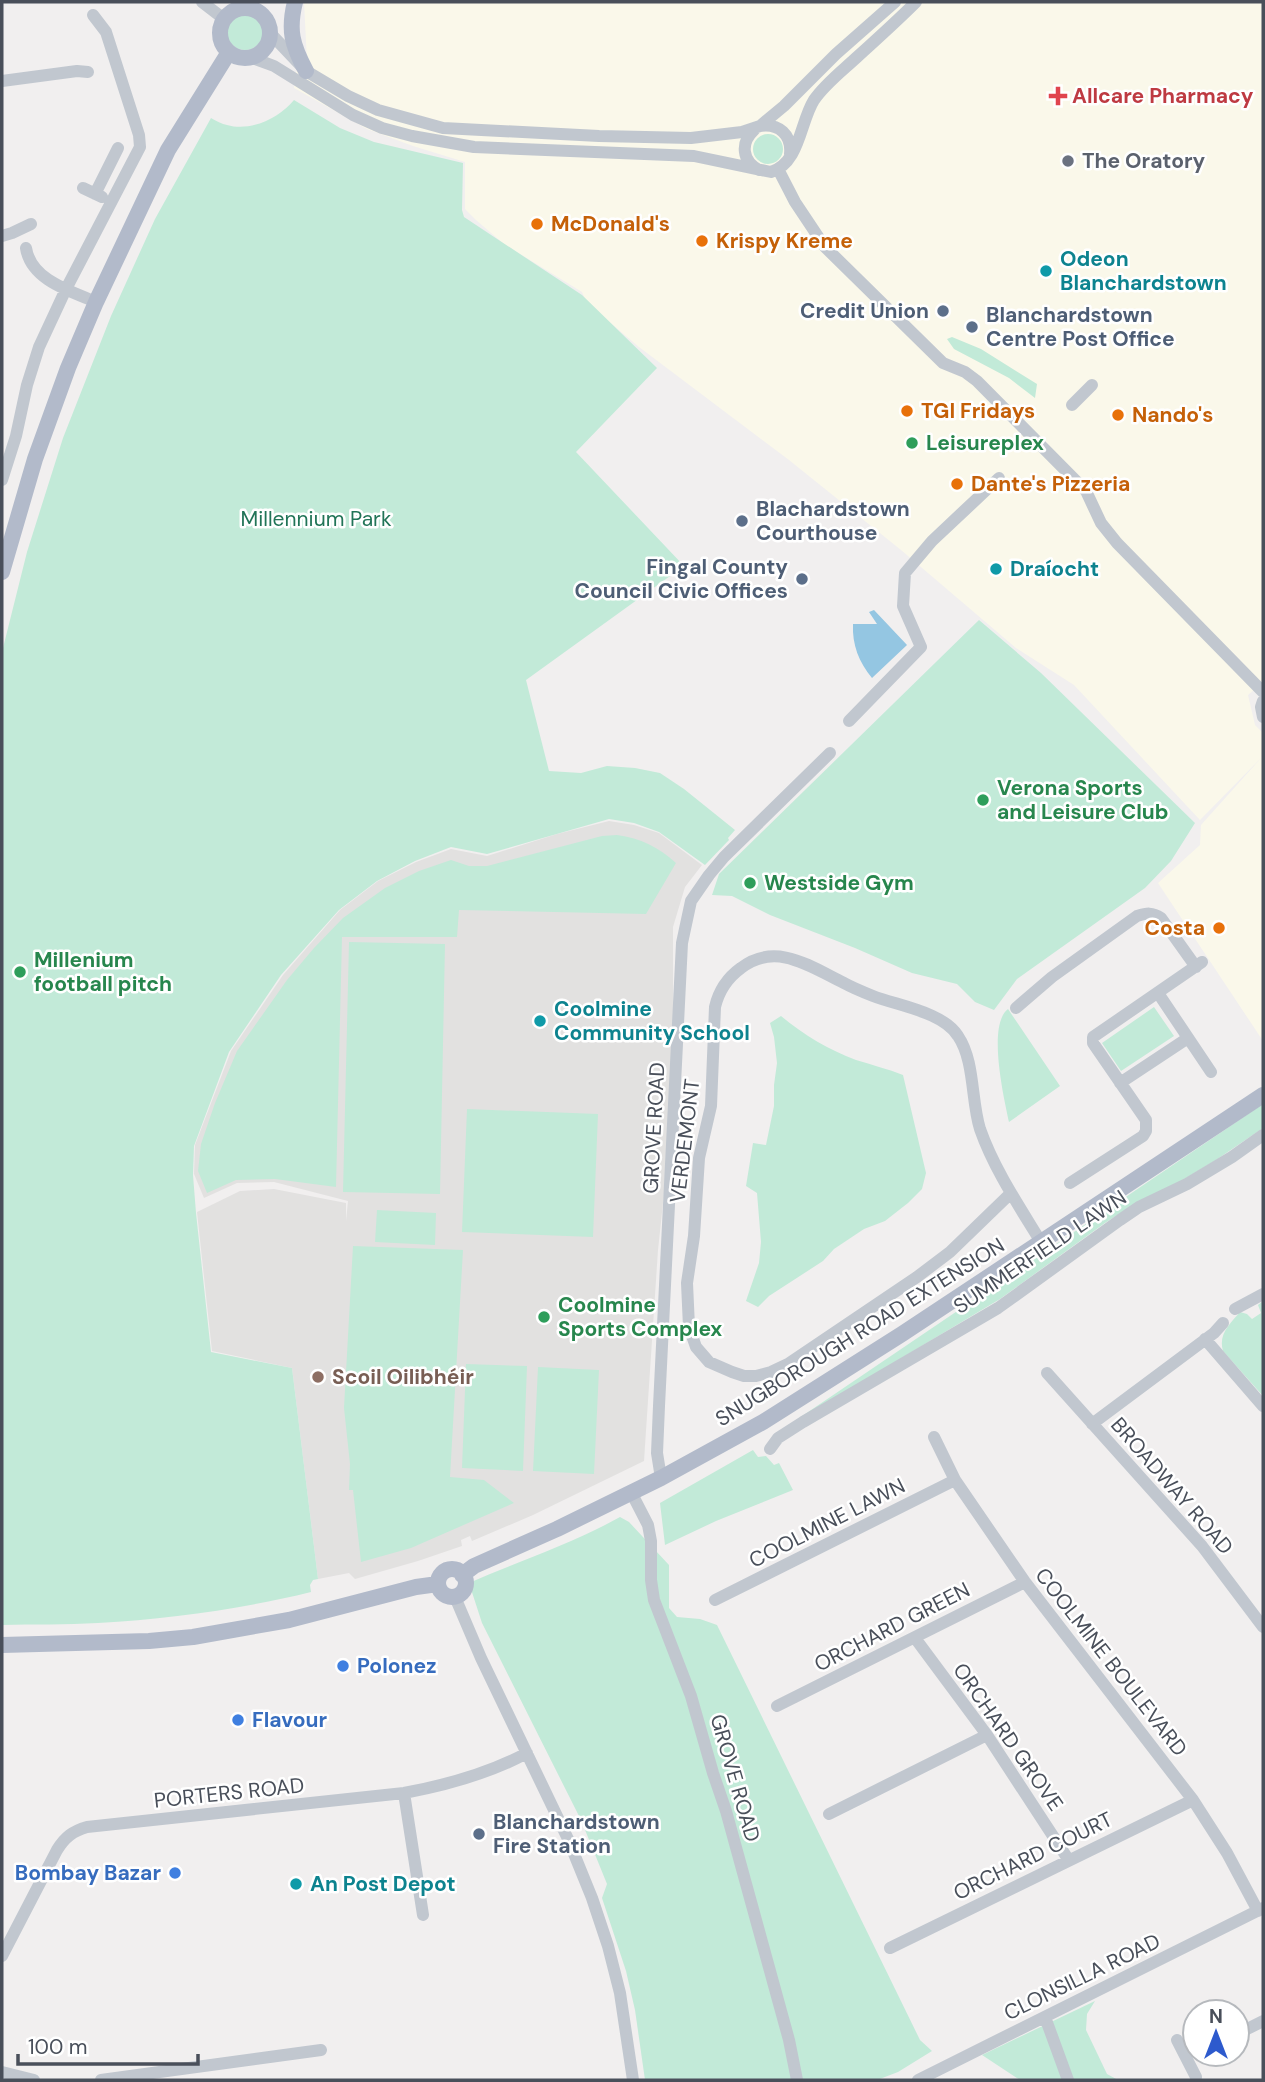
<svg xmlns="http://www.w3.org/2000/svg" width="1265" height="2082" font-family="'DM Sans',sans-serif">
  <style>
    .commercial { fill: #faf8ea }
    .education { fill: #e2e1e0 }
    .green { fill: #c2ead8 }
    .water { fill: #94c6e2 }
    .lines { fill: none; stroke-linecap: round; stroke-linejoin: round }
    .minor { stroke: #c1c7cf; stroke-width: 12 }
    .major { stroke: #b2baca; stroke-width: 16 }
    .health-dot { fill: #e0444e; stroke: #fff; stroke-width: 2.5 }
    .worship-dot { fill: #6b7280; stroke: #fff; stroke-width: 2.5 }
    .food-dot { fill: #e8710a; stroke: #fff; stroke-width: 2.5 }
    .culture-dot { fill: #0f9aa8; stroke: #fff; stroke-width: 2.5 }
    .service-dot { fill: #5c6f8a; stroke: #fff; stroke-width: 2.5 }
    .leisure-dot { fill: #2e9e5b; stroke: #fff; stroke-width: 2.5 }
    .education-dot { fill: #8d6e63; stroke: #fff; stroke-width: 2.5 }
    .shop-dot { fill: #3f7fe0; stroke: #fff; stroke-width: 2.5 }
    .labels { text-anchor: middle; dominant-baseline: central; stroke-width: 5; stroke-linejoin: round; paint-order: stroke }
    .health-label { font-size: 21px; font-weight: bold; fill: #be3a42; stroke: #fff; text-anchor: start }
    .worship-label { font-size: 21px; font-weight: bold; fill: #5b616d; stroke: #fff; text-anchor: start }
    .food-label { font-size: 21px; font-weight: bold; fill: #c56008; stroke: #fff; text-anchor: start }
    .culture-label { font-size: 21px; font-weight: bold; fill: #0d838f; stroke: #fff; text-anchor: start }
    .service-label { font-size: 21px; font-weight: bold; fill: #4e5e75; stroke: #fff; text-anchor: start }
    .leisure-label { font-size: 21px; font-weight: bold; fill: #27864d; stroke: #fff; text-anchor: start }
    .park-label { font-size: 21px; fill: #217457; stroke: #fff }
    .street-label { font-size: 21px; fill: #494f5a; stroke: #fff }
    .education-label { font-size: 21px; font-weight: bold; fill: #785e54; stroke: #fff; text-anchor: start }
    .shop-label { font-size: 21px; font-weight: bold; fill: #366cbe; stroke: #fff; text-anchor: start }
  </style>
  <rect width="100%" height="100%" fill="#f1efef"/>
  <!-- commercial -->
  <path class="commercial" d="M304,2H1263V682L1248,695L1255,725L1263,733V1041L1158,883L1200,845L1201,825L1262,757L1200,820L1074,685L1016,648L901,550L789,460L639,347L587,303L582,292L504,244L476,220L465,209V162L413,146L367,129L294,88L295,73L307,61Z"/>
  <!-- education -->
  <path class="education" d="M609,821L634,825L659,833L702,865L685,887L673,927V1109L658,1250L644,1461L533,1515L472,1541L470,1536L461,1540L462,1546L418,1561L355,1579L349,1573L318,1579L292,1368L212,1351L197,1212L240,1191L274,1189L346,1203V1221L348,1201L274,1182L237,1183L204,1198L194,1174L195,1145L231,1051L283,975L340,910L378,881L416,862L451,849L487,856L557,834Z"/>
  <!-- green -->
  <path class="green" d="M227 32a18 18 0 1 1 36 0a18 18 0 1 1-36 0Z
    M294,100L340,128L374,142L463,163L462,210L464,217L582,295L657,368L576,452L684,566L526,680L549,771L581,773L607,766L635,768L660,773L684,789L735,830L728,838L729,840L705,865L659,832L634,823L609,819L487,854L451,847L415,861L377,881L339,910L281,975L229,1052L194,1146L193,1175L196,1213L211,1352L292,1368L318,1579L313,1580L310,1585L311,1592C242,1609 170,1619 98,1623C66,1625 34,1624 2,1625V652L27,552L63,438L111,316L155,219L211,118C216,121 222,124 227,125C251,132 279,118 294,100Z
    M753 149a15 15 0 1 1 30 0a15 15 0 1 1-30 0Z
    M952,337L981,349L1037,384L1035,398L1009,378L954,349L947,339Z
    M979,620L1041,673L1195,823L1171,861L1145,888L1017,979L994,1010L975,1002L957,984L912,973L855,948L770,915L732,896L712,895L719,874Z
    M617,835C641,838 658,847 676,863L646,914L459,910L457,937H342L336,1187L275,1179L236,1180L207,1193L198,1171L201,1144L215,1103L237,1051L287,980L314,948L343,918L385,888L419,871L451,860L469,866H487L602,836Z
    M349,942L445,944L440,1194L343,1192Z
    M1154,1007L1174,1036L1121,1071L1102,1043Z
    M1008,1009L1060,1086L1009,1122C1004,1098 987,1025 1008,1009Z
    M781,1016C804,1035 829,1050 856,1060C872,1065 888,1069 903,1075L926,1173L922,1189L908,1203L885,1221L864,1229L834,1249L823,1261L769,1296L758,1307L746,1301L759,1263L761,1242L757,1193L746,1186L753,1143L766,1145L774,1106V1085L777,1063L774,1037L770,1023Z
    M1263,1104V1128L1216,1160L1166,1190L1130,1207L1105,1223L1000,1299L783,1429Z
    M467,1109L598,1114L593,1237L462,1232Z
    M377,1210L436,1213L435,1245L375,1242Z
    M353,1246L463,1250L450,1477L484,1480L514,1503L411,1548L361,1562L353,1490H349L350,1464L344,1408Z
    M1263,1301V1396L1223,1351C1218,1334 1230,1324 1240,1312L1247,1314L1252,1319L1261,1313L1258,1305Z
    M466,1364L527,1366L523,1471L462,1468Z
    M538,1367L599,1370L594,1474L533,1471Z
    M753,1450L758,1457L766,1456L774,1465L779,1463L793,1490L716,1521L665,1545L660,1503Z
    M620,1517L629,1522L669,1565V1608L677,1617L700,1619L717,1625L920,2040L932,2051L898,2072L877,2080H645L635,2010L626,1971L602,1898L607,1884L581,1820L482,1623L469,1583C519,1561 572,1544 620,1517Z
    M1095,2001L1087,2014L1086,2030L1107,2074L1118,2080H1020L982,2055Z"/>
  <!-- water -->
  <path class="water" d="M874,610L907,645L872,678C859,662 852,645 853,624H877L869,612Z"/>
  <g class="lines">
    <!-- minor -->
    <path class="minor" d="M202,2L224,19
      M270,33L306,71L348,96L378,110L443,128L599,136L691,138L742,132L760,126L784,106L836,54L895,2
      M250,57L274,66L353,115L382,128L412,136L474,147L694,156L771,172C800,163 800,122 814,100C825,84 842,71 856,58C877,39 897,21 916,2
      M2,81L77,71L88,72
      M760,126C779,123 792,135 790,154
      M754,130C740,143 742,161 759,170
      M778,169L795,202L825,247L943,363L965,372L977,381L1086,491L1101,523L1117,543L1263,692
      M83,188L102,197
      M95,194L118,148
      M2,236L12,233L31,224
      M26,248C31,280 70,291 96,302
      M1072,405L1092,385
      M2,480L16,436L27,385L39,347L66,289L140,147L139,135L106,32L93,15
      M1263,701L1261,707L1263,717
      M849,721L921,647L903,606L905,573L932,541L999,478
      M1158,993L1211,1072
      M1016,1008L1052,977L1137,916C1147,913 1152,912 1161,918L1196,967
      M1120,1083L1188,1038
      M1070,1183L1143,1136L1146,1131V1120L1093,1043V1037L1202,962
      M1011,1193L950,1252L917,1277L788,1364L771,1372L756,1376H744L732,1372L709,1362L696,1347L689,1327L687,1283L694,1236L699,1158L711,1106L715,1007C719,990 727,978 741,968C776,941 811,967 844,983C853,988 863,992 873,996C899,1006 943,1012 958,1036C975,1061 971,1101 980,1129C994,1169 1019,1206 1041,1242
      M1235,1309L1263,1294
      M1205,1339L1263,1406
      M1047,1373L1202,1546L1263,1627
      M1092,1424L1214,1333L1223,1323
      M934,1437L955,1480L1025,1582L1193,1800L1227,1853L1258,1911
      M770,1449L778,1438L803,1422L998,1308L1120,1220L1139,1207L1187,1184L1232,1157L1263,1135
      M661,1478L657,1453L659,1406L682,943L691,901L709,875L724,857L830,753
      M631,1492L648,1525L651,1541V1580L654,1600L691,1696L713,1773L726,1811L789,2040L797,2080
      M455,1597L481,1658L568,1839L592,1898L608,1946L620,1993L633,2080
      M715,1600L955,1480
      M915,1638L987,1735L1068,1859
      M777,1706L1025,1582
      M404,1793L423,1915
      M829,1814L987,1735
      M890,1948L1193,1800
      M2,1956L57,1850C65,1837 73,1831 87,1827L404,1793C447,1785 488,1774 527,1753
      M1045,2017L1068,2080
      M1237,2034L1263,2021
      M1177,2040L1196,2077
      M2,2072L34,2080
      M101,2080L321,2050
      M918,2080L1263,1908"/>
    <!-- major -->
    <path class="major" d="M295,2C288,30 292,45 306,71
      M220 33a25 25 0 1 1 50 0a25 25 0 1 1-50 0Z
      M2,572L35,459L68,368L96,302L168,150L229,52
      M438 1583a14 14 0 1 1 28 0a14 14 0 1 1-28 0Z
      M462,1575L474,1566L557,1529L661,1478L763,1422L902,1334L1263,1095
      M2,1645L149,1641L193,1637L289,1620L416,1587L438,1584"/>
  </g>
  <!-- markers -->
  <path class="health-dot" d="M1054.5 85.5h7v7h7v7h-7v7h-7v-7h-7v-7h7z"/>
  <circle class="worship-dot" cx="1068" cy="161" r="7"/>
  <g class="food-dot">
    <circle cx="537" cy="224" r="7"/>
    <circle cx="702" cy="241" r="7"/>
    <circle cx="907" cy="411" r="7"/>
    <circle cx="1118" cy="415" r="7"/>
    <circle cx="957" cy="484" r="7"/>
    <circle cx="1219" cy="928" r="7"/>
  </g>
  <g class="culture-dot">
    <circle cx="1046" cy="271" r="7"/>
    <circle cx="996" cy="569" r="7"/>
    <circle cx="540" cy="1021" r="7"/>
    <circle cx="296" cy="1884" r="7"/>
  </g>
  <g class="service-dot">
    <circle cx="943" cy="311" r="7"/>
    <circle cx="972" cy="327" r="7"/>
    <circle cx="742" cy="521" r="7"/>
    <circle cx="802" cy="579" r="7"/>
    <circle cx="479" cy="1834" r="7"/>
  </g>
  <g class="leisure-dot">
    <circle cx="912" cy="443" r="7"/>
    <circle cx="983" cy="800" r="7"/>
    <circle cx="750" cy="883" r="7"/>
    <circle cx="20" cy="972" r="7"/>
    <circle cx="544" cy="1317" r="7"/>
  </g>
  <circle class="education-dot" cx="318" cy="1377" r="7"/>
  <g class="shop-dot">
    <circle cx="343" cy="1666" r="7"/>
    <circle cx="238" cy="1720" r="7"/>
    <circle cx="175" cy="1873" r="7"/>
  </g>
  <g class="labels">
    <!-- health labels -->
    <g class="health-label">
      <text x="1072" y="96">Allcare Pharmacy</text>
    </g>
    <!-- worship labels -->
    <g class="worship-label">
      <text x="1082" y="161">The Oratory</text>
    </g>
    <!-- food labels -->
    <g class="food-label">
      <text x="551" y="224">McDonald's</text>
      <text x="716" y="241">Krispy Kreme</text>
      <text x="921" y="411">TGI Fridays</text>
      <text x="1132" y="415">Nando's</text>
      <text x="971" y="484">Dante's Pizzeria</text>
      <text x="1205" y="928" text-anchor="end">Costa</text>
    </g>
    <!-- culture labels -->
    <g class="culture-label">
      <text x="1060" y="259">Odeon<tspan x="1060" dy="24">Blanchardstown</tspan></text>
      <text x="1010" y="569">Draíocht</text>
      <text x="554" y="1009">Coolmine<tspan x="554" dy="24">Community School</tspan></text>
      <text x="310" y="1884">An Post Depot</text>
    </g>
    <!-- service labels -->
    <g class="service-label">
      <text x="929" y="311" text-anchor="end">Credit Union</text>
      <text x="986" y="315">Blanchardstown<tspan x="986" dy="24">Centre Post Office</tspan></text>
      <text x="756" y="509">Blachardstown<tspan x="756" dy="24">Courthouse</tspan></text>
      <text x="788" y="567" text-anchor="end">Fingal County<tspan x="788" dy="24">Council Civic Offices</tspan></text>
      <text x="493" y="1822">Blanchardstown<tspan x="493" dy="24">Fire Station</tspan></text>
    </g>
    <!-- leisure labels -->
    <g class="leisure-label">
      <text x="926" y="443">Leisureplex</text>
      <text x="997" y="788">Verona Sports<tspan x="997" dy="24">and Leisure Club</tspan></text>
      <text x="764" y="883">Westside Gym</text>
      <text x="34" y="960">Millenium<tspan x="34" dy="24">football pitch</tspan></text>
      <text x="558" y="1305">Coolmine<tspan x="558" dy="24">Sports Complex</tspan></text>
    </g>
    <!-- park labels -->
    <g class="park-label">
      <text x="316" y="519">Millennium Park</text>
    </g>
    <!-- street labels -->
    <g class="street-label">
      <text transform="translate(654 1128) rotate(-87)">GROVE ROAD</text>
      <text transform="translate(685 1141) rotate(-83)">VERDEMONT</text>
      <text transform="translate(1040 1252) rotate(-34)">SUMMERFIELD LAWN</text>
      <text transform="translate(860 1332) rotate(-32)">SNUGBOROUGH ROAD EXTENSION</text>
      <text transform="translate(1172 1486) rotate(49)">BROADWAY ROAD</text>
      <text transform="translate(827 1523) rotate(-27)">COOLMINE LAWN</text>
      <text transform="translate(892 1627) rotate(-27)">ORCHARD GREEN</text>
      <text transform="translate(1111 1662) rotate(52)">COOLMINE BOULEVARD</text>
      <text transform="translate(1008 1737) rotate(55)">ORCHARD GROVE</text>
      <text transform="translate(735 1778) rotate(74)">GROVE ROAD</text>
      <text transform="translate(229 1793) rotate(-6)">PORTERS ROAD</text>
      <text transform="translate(1033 1856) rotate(-26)">ORCHARD COURT</text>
      <text transform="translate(1082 1977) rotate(-26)">CLONSILLA ROAD</text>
    </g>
    <!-- education labels -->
    <g class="education-label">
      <text x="332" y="1377">Scoil Oilibhéir</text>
    </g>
    <!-- shop labels -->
    <g class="shop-label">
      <text x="357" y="1666">Polonez</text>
      <text x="252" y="1720">Flavour</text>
      <text x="161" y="1873" text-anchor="end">Bombay Bazar</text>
    </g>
  </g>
  <!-- border -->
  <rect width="1265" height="2082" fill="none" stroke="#494f5a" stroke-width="7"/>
  <!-- north arrow -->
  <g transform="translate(1216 2033)"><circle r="33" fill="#ffffff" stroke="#b6b9bd" stroke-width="2"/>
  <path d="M0-5L12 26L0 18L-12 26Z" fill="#2d5acd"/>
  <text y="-10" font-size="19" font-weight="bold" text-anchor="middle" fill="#494f5a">N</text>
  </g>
  <!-- scale -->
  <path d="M18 2054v10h180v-10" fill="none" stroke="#494f5a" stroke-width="3.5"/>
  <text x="28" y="2054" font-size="21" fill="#494f5a" stroke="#ffffff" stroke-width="5" paint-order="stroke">100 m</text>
</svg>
